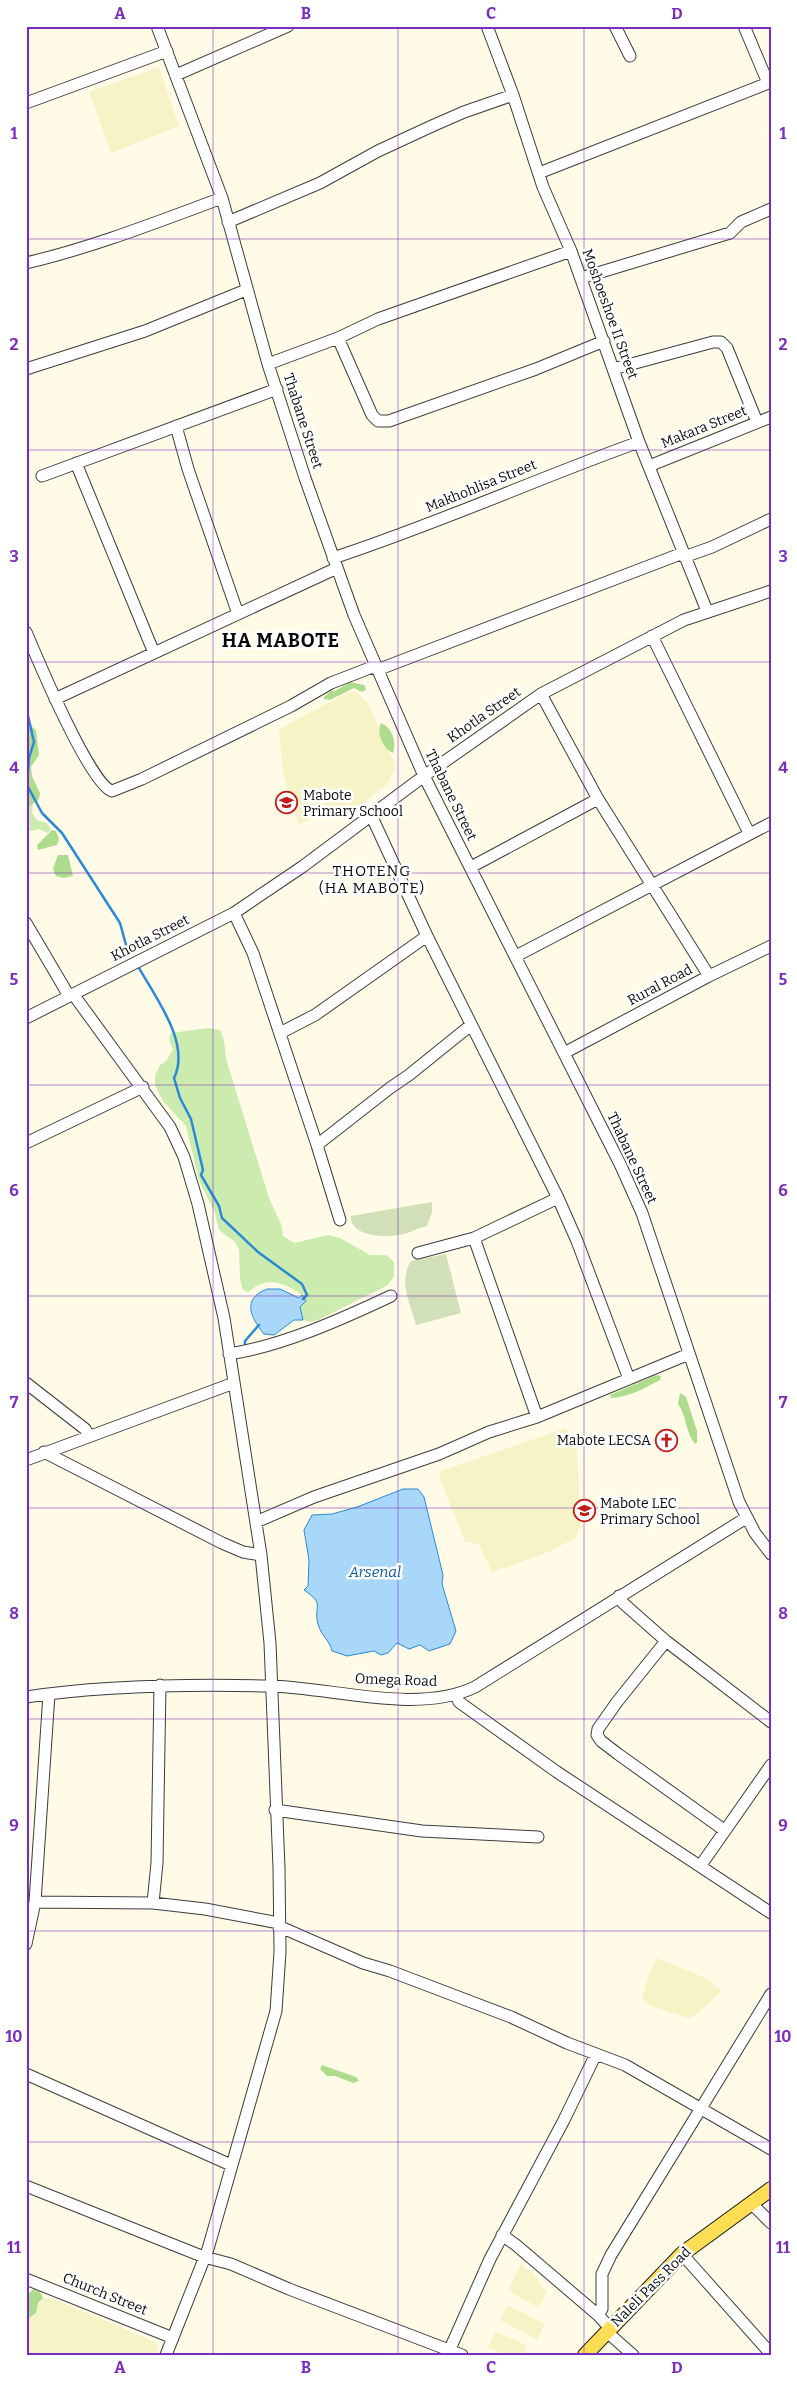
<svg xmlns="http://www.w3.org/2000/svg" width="797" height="2381" font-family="Bitter,serif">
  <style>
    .farmland { fill: #f6f4c6 }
    .green { fill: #cbebaf }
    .forest { fill: #addc8d }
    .cemetery { fill: #d1e0b8 }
    .water { fill: #a8d7fa; stroke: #2b89d5 }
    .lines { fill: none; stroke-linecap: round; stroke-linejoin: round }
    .stream { stroke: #2b89d5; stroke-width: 2.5 }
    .minor-casing { stroke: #3d3d3d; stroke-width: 13 }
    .major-casing { stroke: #1b1b1b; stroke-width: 16 }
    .minor { stroke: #fff; stroke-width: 11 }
    .major { stroke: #ffde56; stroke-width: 14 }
    .grid { fill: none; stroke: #7b2cbf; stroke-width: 1; stroke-opacity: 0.55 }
    .labels { text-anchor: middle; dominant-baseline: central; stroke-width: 5; stroke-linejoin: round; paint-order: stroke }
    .street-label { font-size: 14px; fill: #0a0a0a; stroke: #fff }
    .poi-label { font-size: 14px; fill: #0a0a0a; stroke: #fff; text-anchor: start }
    .neighbourhood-label { font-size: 15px; letter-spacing: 1px; fill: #0a0a0a; stroke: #fff }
    .water-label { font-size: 15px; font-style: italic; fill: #0e59a1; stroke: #fff }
    .district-label { font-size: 19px; font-weight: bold; letter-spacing: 1px; fill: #0a0a0a; stroke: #fff }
    .neatline { fill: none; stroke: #7b2cbf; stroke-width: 2 }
    .grid-label { font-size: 16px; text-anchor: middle; font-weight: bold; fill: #7b2cbf }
  </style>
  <rect width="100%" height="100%" fill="#fffbe6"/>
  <!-- farmland -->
  <path class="farmland" d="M159,67L179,126L111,153L89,92Z
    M356,691L368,703L396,767L387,784L357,808L347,813L339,805L299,825L283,773L279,729L345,694Z
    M566,1428L576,1448L578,1466L581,1526L575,1538L549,1552L492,1572L479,1544L465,1542L439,1477L441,1471Z
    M657,1958L705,1978L722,1991L691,2019L649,2005L642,1999L650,1971Z
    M521,2264L533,2274L547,2292L539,2308L508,2290Z
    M43,2298H51L153,2341L159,2346L155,2355H26V2320Z
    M507,2305L545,2324L537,2340L500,2320Z
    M495,2331L527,2346L523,2355H505L488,2347Z"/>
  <!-- green -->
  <path class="green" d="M33,803L32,813L37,820L47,823L51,830L47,833L39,829L26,832V809Z
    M208,1028L220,1030L224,1040L226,1059L269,1198L281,1224L283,1236L294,1243L328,1235L340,1238L370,1255H386L394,1262V1276L388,1285L318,1320L311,1322L303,1320L300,1307L302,1295C283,1282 267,1276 248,1292L243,1290L240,1279L239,1250L235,1242L219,1230L215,1213L199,1180L186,1126L163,1101L155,1085V1075L160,1065L166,1061L173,1050L169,1039L171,1033Z"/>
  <!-- forest -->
  <path class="forest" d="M350,682L364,685L366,689L362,692L354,688L330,700L324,699V697L331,691H335Z
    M381,723C392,727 397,743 393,753C383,748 376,733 381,723Z
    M31,726L36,730L39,755L31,767L32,776L40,793L39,799L26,809V731Z
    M52,830L56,831L59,839L57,845L38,850L37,845Z
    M58,855H68L73,876L64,878L56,876L53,869Z
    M656,1375L661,1376L660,1380C645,1388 629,1397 611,1398L610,1395Z
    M680,1393L686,1397L697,1431V1442L695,1444C685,1432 687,1416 678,1404Z
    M322,2065L356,2077L359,2081L353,2083L335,2076H327L320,2069Z
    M33,2289L40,2292L43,2298L38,2303L36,2313L26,2320V2296Z"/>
  <!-- cemetery -->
  <path class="cemetery" d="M432,1202V1212L427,1226C419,1228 411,1232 404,1234C388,1238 350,1238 351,1216Z
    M446,1254L461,1313L416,1325C410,1302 398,1283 411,1261Z"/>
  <!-- water -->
  <path class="water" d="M267,1289H280L299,1298L302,1295L306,1301L300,1307L303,1320H294L274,1335L264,1334C251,1318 241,1299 267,1289Z
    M403,1489H418L424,1497L443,1575L442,1584L456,1631L450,1644L429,1651L420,1645L409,1649L397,1643L388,1653L381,1655L374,1651L347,1656L332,1651C330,1641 320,1634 318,1624C313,1605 326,1605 304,1590L308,1586L309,1560L304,1530L312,1515L332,1514L357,1507Z"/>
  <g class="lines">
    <!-- stream -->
    <path class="stream" d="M26,707L34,742L29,758L27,785L42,813L62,833L120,923L128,952
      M139,968C156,998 191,1044 174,1078L180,1098L191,1119L203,1170L201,1175L219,1206L222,1218L258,1252L302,1284L307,1295L303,1299
      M245,1348V1341L259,1325"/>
    <defs>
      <path id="minor" d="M157,26L222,198L268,364L305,478L354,615L424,776L621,1166L642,1213L739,1502L755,1533L771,1554
        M487,26L513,95L543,187L571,251L639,442L707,611
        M615,26L630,56
        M744,26L768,83
        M176,75L288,26
        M26,103L167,51
        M539,173L771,82
        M228,222L320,183L378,151L432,126L464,112L513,95
        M26,263C94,247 157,222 222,198
        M581,278L730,233L741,222L771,209
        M338,338L372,415L378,421H389L536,369L604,341
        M268,364L338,338L378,319L571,251
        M26,369L145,331L246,290
        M613,369L713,342H721L727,348L757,422
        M176,426L188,469L238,614
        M76,463L154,653
        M649,466L771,417
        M42,476L277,389
        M684,557L712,547L771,519
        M333,558C437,524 536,479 639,442
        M26,632C37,658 90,785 112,791L142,779L291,706L331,683L375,666
        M652,636L749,833
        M377,670L683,553
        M541,694L598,799L709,976
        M55,699L337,568
        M371,815L427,936L558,1198L577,1241L629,1379
        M471,867L598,799
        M234,913L253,953L317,1145L340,1220
        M26,923L69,996
        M516,956L771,823
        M73,994L170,1127L184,1157L198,1204L224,1318L261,1555L270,1643L279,1868L280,1952L276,2011L208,2249L166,2355
        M26,1018L234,913L302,867L424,776L541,694L684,620L771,591
        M280,1033L315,1015L427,936
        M564,1053L709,976L771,946
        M26,1143L143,1087
        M317,1145L390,1088L409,1075L471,1025
        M474,1238L537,1417
        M418,1253L474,1238L558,1198
        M229,1354C282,1346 342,1319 391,1296
        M26,1383L85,1429L89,1436
        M44,1452L222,1543L243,1552L261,1555
        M26,1460L234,1383
        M256,1522L314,1497L439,1454L489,1432L537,1417L689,1354
        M619,1596L623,1603L666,1641L771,1722
        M666,1641L617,1702L598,1729L597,1735L601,1741L618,1754L724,1830
        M456,1695L459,1702L557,1772L771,1913
        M26,1697C106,1685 188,1684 269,1686C331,1687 417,1715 475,1687L746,1518
        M275,1810L422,1831L538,1837
        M701,1865L771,1765
        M35,1902L153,1903L205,1909L279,1923
        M153,1903L157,1863L160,1685
        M279,1928L285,1929L363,1963L390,1971L511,2017L567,2043L625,2065L771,2149
        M26,1944L35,1902L49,1694
        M26,2074L231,2165
        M26,2186L204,2257L231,2264L289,2289L462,2355
        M751,2203L771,2223
        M502,2235L516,2245L598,2315
        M682,2254L771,2354
        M26,2279L173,2338
        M610,2328L598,2315L602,2309V2274L611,2255L771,1994
        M607,2332L633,2355
        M450,2349L490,2259L564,2120L596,2054"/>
      <path id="major" d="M585,2355L682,2254L771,2189"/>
    </defs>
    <!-- minor casing -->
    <use href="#minor" class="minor-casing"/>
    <!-- major casing -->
    <use href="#major" class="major-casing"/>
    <!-- minor -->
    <use href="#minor" class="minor"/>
    <!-- major -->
    <use href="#major" class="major"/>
  </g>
  <!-- grid -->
  <path class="grid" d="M213,26V2355M398,26V2355M584,26V2355M26,239H771M26,450H771M26,662H771M26,873H771M26,1085H771M26,1296H771M26,1508H771M26,1719H771M26,1931H771M26,2142H771"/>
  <!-- icons -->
  <defs>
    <symbol id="school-ring" viewBox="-11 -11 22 22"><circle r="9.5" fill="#fff" stroke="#c01b1b" stroke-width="1.5"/><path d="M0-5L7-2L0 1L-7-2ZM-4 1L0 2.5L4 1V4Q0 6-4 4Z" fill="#c01b1b"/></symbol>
    <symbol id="church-ring" viewBox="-11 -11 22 22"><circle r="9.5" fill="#fff" stroke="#c01b1b" stroke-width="1.5"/><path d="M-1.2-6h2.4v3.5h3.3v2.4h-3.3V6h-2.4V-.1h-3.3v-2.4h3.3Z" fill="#c01b1b"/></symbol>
  </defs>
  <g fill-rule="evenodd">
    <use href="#school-ring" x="274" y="790" width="25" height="25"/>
    <use href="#church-ring" x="654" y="1428" width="25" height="25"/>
    <use href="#school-ring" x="572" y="1498" width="25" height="25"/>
  </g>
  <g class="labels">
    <!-- street labels -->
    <g class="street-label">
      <text transform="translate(610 314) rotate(70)">Moshoeshoe II Street</text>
      <text transform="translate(303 421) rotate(72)">Thabane Street</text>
      <text transform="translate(704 427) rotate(-22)">Makara Street</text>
      <text transform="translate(481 486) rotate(-22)">Makhohlisa Street</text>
      <text transform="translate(484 715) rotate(-35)">Khotla Street</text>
      <text transform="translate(451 795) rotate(64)">Thabane Street</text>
      <text transform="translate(150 938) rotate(-27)">Khotla Street</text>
      <text transform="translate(660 985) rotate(-28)">Rural Road</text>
      <text transform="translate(632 1158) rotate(65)">Thabane Street</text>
      <text transform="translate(396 1680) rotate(2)">Omega Road</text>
      <text transform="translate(651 2287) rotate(-45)">Naleli Pass Road</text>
      <text transform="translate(105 2294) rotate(22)">Church Street</text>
    </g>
    <!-- poi labels -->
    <g class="poi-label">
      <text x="303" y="795">Mabote<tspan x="303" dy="16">Primary School</tspan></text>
      <text x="651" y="1440" text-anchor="end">Mabote LECSA</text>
      <text x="600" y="1503">Mabote LEC<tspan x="600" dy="16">Primary School</tspan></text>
    </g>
    <!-- neighbourhood labels -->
    <g class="neighbourhood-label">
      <text x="372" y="871">THOTENG<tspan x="372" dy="17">(HA MABOTE)</tspan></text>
    </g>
    <!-- water labels -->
    <g class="water-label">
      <text x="375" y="1572">Arsenal</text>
    </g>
    <!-- district labels -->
    <g class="district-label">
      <text x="281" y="640">HA MABOTE</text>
    </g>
  </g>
  <!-- border -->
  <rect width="797" height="2381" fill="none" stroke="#ffffff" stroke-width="55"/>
  <rect x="28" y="28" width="742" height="2326" class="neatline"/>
  <g class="grid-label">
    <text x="120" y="19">A</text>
    <text x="306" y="19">B</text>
    <text x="491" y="19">C</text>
    <text x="677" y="19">D</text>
    <text x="14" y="139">1</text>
    <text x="783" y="139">1</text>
    <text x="14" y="350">2</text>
    <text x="783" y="350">2</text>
    <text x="14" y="562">3</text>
    <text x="783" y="562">3</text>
    <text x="14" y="773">4</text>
    <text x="783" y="773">4</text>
    <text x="14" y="985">5</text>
    <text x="783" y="985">5</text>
    <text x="14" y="1196">6</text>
    <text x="783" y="1196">6</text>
    <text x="14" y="1408">7</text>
    <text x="783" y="1408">7</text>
    <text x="14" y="1619">8</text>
    <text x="783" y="1619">8</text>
    <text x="14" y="1831">9</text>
    <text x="783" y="1831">9</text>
    <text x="14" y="2042">10</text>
    <text x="783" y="2042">10</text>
    <text x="14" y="2253">11</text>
    <text x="783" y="2253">11</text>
    <text x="120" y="2373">A</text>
    <text x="306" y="2373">B</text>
    <text x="491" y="2373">C</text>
    <text x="677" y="2373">D</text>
  </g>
</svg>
